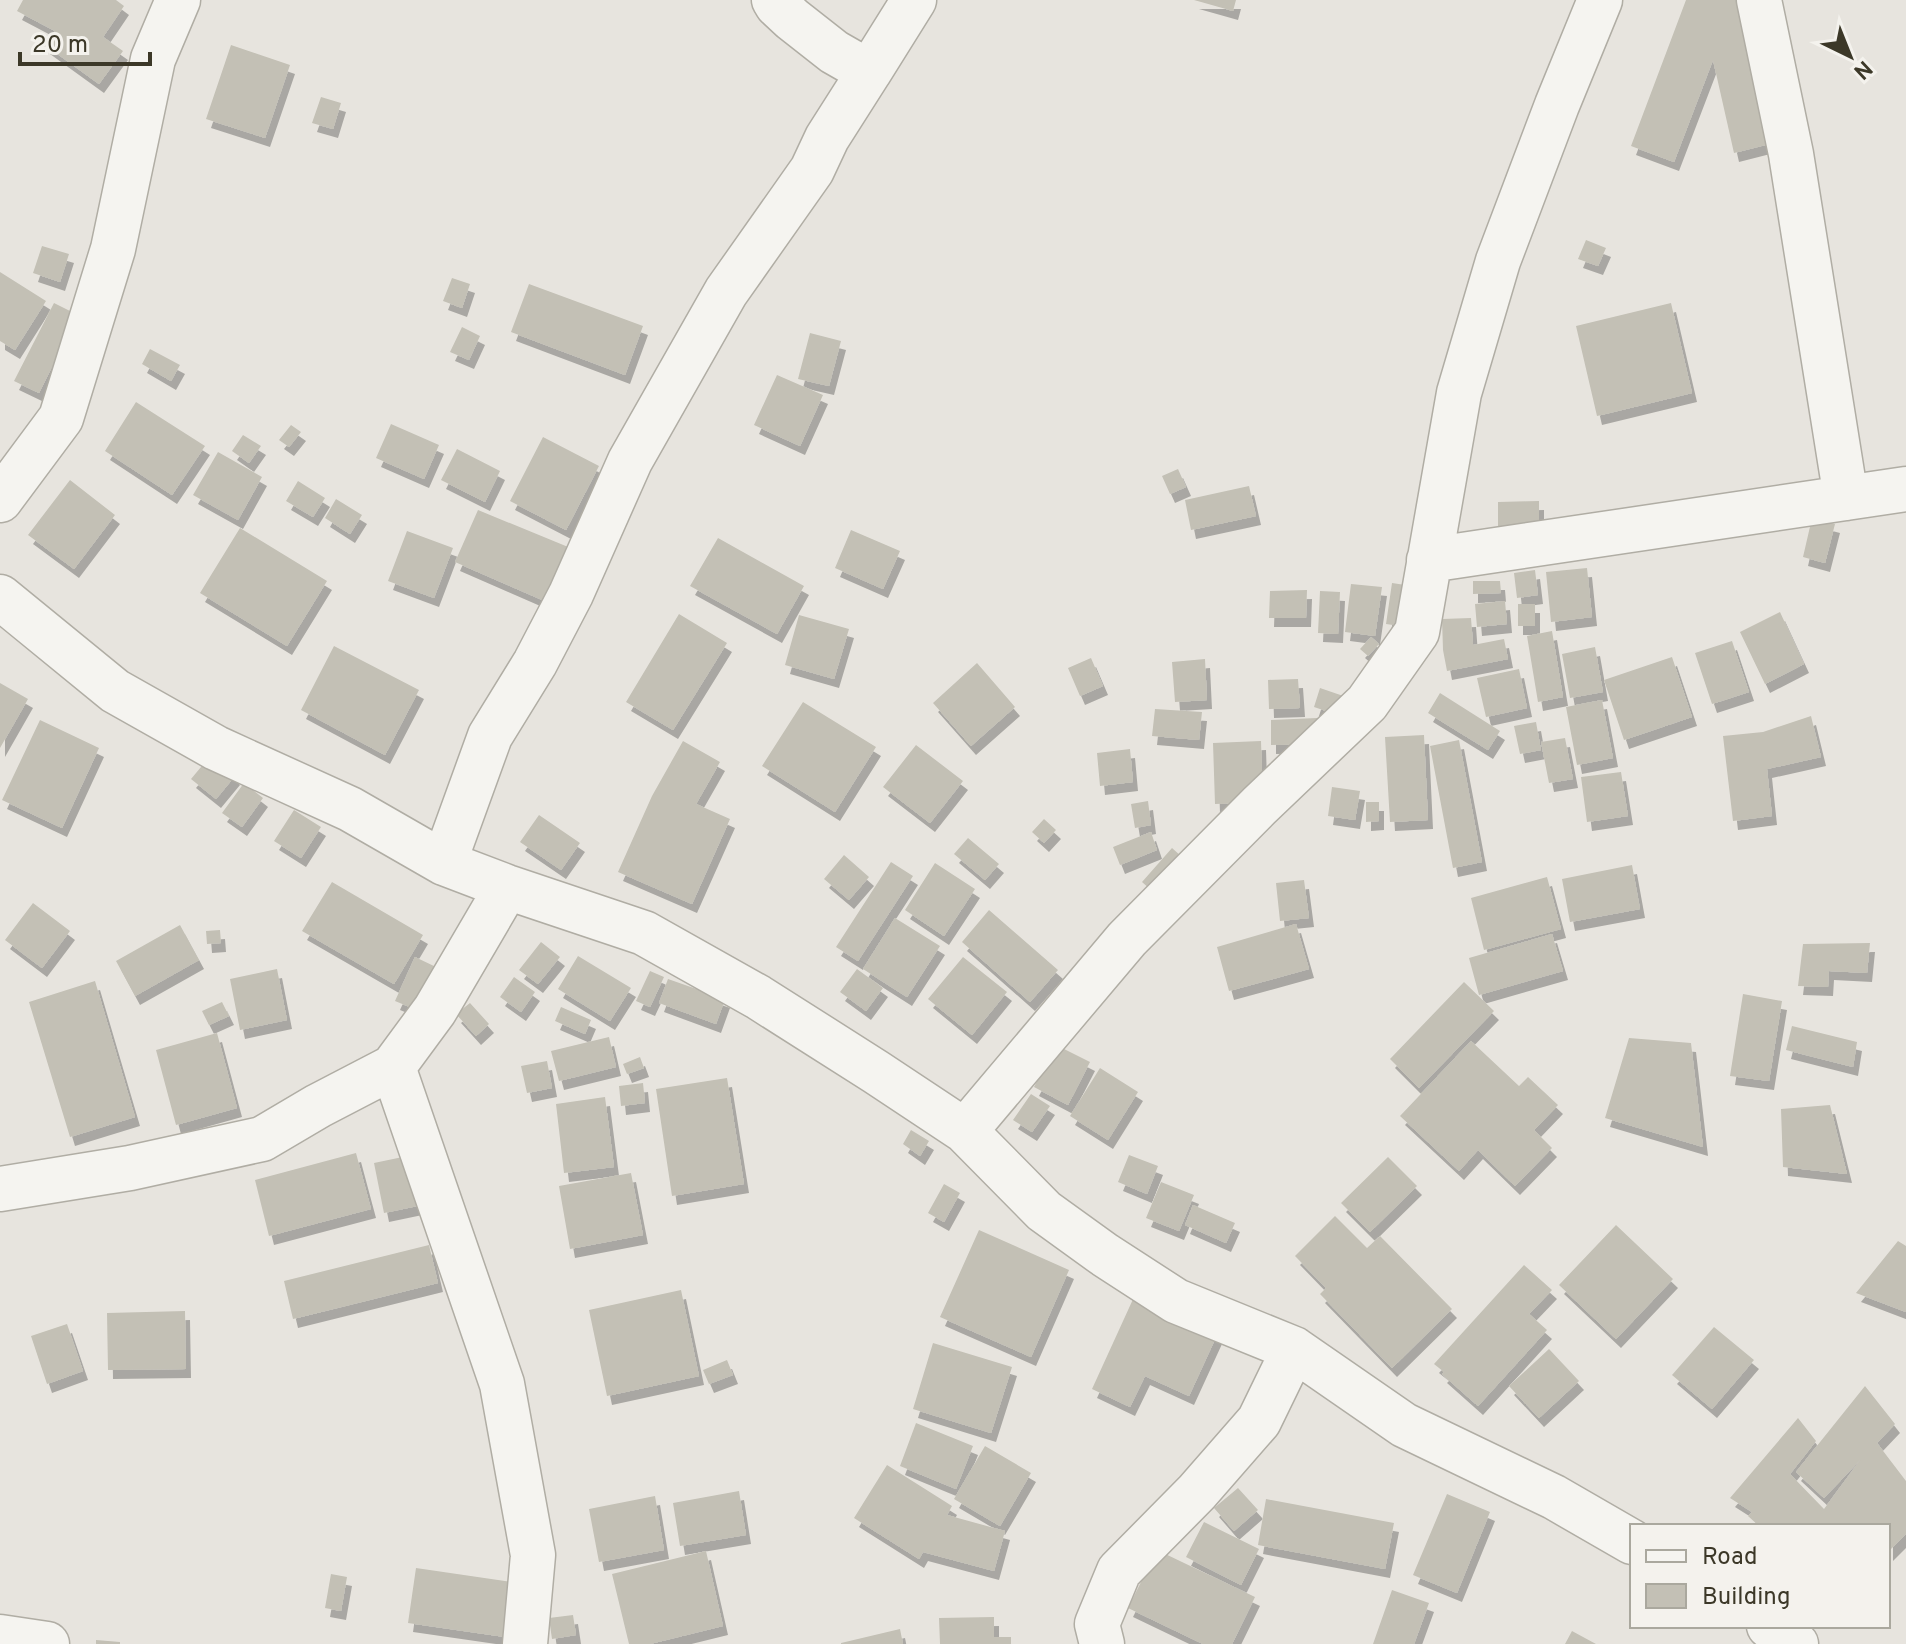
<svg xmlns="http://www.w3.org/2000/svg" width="1906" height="1644" font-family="Overpass,sans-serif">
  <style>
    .building { fill: #c3c0b5; filter: url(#shadow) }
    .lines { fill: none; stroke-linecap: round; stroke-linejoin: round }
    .minor-casing { stroke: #b0ada4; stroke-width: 47 }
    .minor { stroke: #f5f4f0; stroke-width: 44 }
  </style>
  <defs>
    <filter id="shadow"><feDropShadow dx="5" dy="9" stdDeviation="0" flood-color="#0004"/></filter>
  </defs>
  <rect width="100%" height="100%" fill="#e7e4de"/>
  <!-- building -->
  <path class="building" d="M23,0H116L124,6L103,37L123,51L99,84L45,45L55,31L17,11Z
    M1194,0H1236L1233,11Z
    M1686,0H1753L1785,140L1734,153L1713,60L1674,162L1631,146Z
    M231,45L290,65L265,138L206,119Z
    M321,97L341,103L333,129L312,123Z
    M1586,240L1606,248L1598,266L1578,259Z
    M42,246L69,254L60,282L33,273Z
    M0,272L46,301L15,350L0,341Z
    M452,278L470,284L462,308L443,301Z
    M529,284L643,326L625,375L511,332Z
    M54,303L78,315L39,393L14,381Z
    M1671,303L1692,393L1597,416L1576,326Z
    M462,327L480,336L469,360L450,352Z
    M810,333L841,341L829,386L798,379Z
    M150,349L180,365L171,381L142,364Z
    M777,375L823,395L800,446L754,425Z
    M136,402L205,446L172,495L105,451Z
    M391,424L439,445L424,479L376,458Z
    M291,425L301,432L289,447L279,440Z
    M243,435L261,446L249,463L232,451Z
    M543,437L599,466L566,530L510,501Z
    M457,449L500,471L485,502L441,480Z
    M218,452L262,477L238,520L193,495Z
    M1178,469L1186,487L1170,494L1162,476Z
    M70,480L115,515L74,569L28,535Z
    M298,481L325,498L313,517L286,501Z
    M1249,486L1256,516L1191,530L1185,500Z
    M336,499L362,515L350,534L325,518Z
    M1539,501V530L1498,531V502Z
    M478,510L573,549L549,603L455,562Z
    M1812,518L1835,524L1825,563L1803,557Z
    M240,528L327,581L287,646L200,593Z
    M851,530L900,551L883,589L835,568Z
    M407,531L453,548L434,598L388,581Z
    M718,538L804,586L777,634L690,586Z
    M1587,568L1592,617L1551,622L1546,572Z
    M1535,570L1538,595L1517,598L1514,573Z
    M1473,581H1500L1501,593L1473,594Z
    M1392,583L1412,586L1407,627L1386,624Z
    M1351,584L1382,587L1375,636L1345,632Z
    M1307,590L1306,618H1269L1270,591Z
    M1320,591L1340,592L1338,634L1318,633Z
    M1505,601L1507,624L1477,627L1475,604Z
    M1518,604H1535V626H1518Z
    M1780,612L1804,664L1765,684L1740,632Z
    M679,614L727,643L673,730L626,702Z
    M799,615L849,629L834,679L785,665Z
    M1471,618L1473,645L1504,639L1508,659L1447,671L1443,650L1442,619Z
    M1552,631L1563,697L1538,702L1527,636Z
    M1371,637L1379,644L1368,656L1360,649Z
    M1732,641L1749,692L1712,704L1695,653Z
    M334,646L419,690L385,755L301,710Z
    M1595,647L1603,692L1570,698L1562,654Z
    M1672,657L1692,717L1624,740L1604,680Z
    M1091,658L1103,686L1080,696L1068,668Z
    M1205,659L1207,700L1175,702L1172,662Z
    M977,663L1015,707L971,746L933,703Z
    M1519,669L1527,708L1486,717L1477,678Z
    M1298,679L1300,708L1269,709L1268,680Z
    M0,683L28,699L0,748Z
    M1320,688L1355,700L1350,719L1314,707Z
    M1440,693L1500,731L1488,750L1428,713Z
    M1602,700L1613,758L1577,765L1566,707Z
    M803,702L876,747L835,812L762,766Z
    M1155,709L1202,712L1199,740L1152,736Z
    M1811,716L1821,757L1767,769L1772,816L1733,821L1723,736L1763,732Z
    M1317,718L1318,744L1271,745V720Z
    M40,720L99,748L62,828L2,800Z
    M1536,722L1541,750L1520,754L1514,726Z
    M1424,735L1428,820L1390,822L1385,737Z
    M1565,738L1573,779L1549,783L1541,742Z
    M1459,740L1482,862L1453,868L1430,746Z
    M683,741L720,762L696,804L730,819L692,904L618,872L652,796Z
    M1261,741L1263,802L1215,804L1213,743Z
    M916,745L963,781L930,823L883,787Z
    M1130,749L1133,782L1100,786L1097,753Z
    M211,755L235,776L216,799L191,779Z
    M1621,772L1628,816L1587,822L1581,777Z
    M244,783L263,798L242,827L222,813Z
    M1332,787L1360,791L1355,820L1328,816Z
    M1148,801L1151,825L1135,828L1131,804Z
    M1366,802H1379V821L1366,822Z
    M294,810L321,827L301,858L274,841Z
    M539,815L580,843L561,870L520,842Z
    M1044,819L1056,830L1044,843L1032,832Z
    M1151,832L1157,850L1120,865L1113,847Z
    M968,838L999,864L985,880L954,854Z
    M1172,848L1190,864L1160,898L1142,882Z
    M844,855L869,877L849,900L824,879Z
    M891,862L913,876L858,961L836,947Z
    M935,863L975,889L944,936L905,910Z
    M1632,865L1640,909L1570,922L1562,879Z
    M1547,877L1561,929L1484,950L1471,898Z
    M1304,880L1309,918L1280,921L1276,883Z
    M332,882L423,935L394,984L302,931Z
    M33,903L70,931L42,968L5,940Z
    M989,910L1058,970L1030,1002L962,942Z
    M895,918L940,946L907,997L863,969Z
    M1296,924L1309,969L1229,991L1217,947Z
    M180,925L199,960L135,996L116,961Z
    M220,930L221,943L207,944L206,931Z
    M1552,934L1563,971L1479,995L1469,958Z
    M541,942L560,957L538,984L519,970Z
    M1870,943L1867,973L1829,971L1828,987L1798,986L1803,944Z
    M578,956L631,988L610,1021L558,989Z
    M415,957L436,967L417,1010L395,1001Z
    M963,957L1007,992L972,1035L928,999Z
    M277,969L287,1020L240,1030L230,979Z
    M857,969L883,988L866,1011L840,992Z
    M650,971L664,977L650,1007L636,1001Z
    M514,977L535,992L521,1012L500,997Z
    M668,979L725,999L716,1024L659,1003Z
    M95,981L135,1117L70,1137L29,1002Z
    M1464,982L1494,1011L1419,1088L1390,1059Z
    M1743,994L1782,1001L1769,1081L1730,1076Z
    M222,1002L229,1016L209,1025L202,1011Z
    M470,1003L489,1024L476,1036L456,1014Z
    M561,1007L591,1020L585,1034L555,1021Z
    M1792,1026L1857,1042L1853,1067L1786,1050Z
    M217,1033L237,1108L176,1125L156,1050Z
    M609,1037L616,1067L559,1081L551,1051Z
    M1629,1038L1691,1043L1703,1147L1605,1118Z
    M1471,1041L1519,1086L1528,1077L1558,1105L1534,1130L1552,1148L1515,1186L1478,1150L1459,1171L1400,1116Z
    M1056,1045L1090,1062L1068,1105L1034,1087Z
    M640,1057L644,1068L627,1074L623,1064Z
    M547,1061L552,1088L527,1093L521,1066Z
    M1100,1068L1138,1092L1108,1140L1070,1116Z
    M727,1078L744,1184L672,1196L656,1089Z
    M643,1083L645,1103L621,1106L619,1086Z
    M1031,1094L1050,1106L1032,1132L1013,1120Z
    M605,1097L614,1167L564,1173L556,1104Z
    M1830,1105L1847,1174L1783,1167L1781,1109Z
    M911,1130L929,1141L920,1156L903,1144Z
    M356,1153L371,1209L269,1236L255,1180Z
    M417,1154L427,1204L384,1213L374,1163Z
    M1129,1155L1158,1166L1147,1194L1118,1182Z
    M1388,1157L1417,1186L1370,1232L1341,1203Z
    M631,1173L643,1235L570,1249L559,1186Z
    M1161,1182L1194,1195L1179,1231L1146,1218Z
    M944,1184L960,1193L944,1222L928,1213Z
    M1193,1205L1235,1223L1226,1243L1185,1225Z
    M1335,1216L1367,1248L1380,1236L1452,1309L1392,1368L1320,1294L1326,1288L1295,1256Z
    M1616,1225L1673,1279L1616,1339L1559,1285Z
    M979,1230L1069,1270L1031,1357L940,1317Z
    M1898,1241L1906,1246V1312L1856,1293Z
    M429,1245L438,1283L293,1319L284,1281Z
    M1524,1265L1552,1290L1529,1314L1547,1330L1478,1406L1442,1374L1444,1372L1434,1364Z
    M681,1290L699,1376L607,1396L589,1310Z
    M1134,1297L1217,1335L1189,1396L1145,1376L1130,1407L1092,1389Z
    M185,1311L186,1369L108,1370L107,1313Z
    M67,1324L83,1371L47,1384L31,1336Z
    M1714,1327L1754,1360L1712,1409L1672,1375Z
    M933,1343L1012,1367L991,1433L913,1409Z
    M1549,1349L1579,1381L1539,1418L1509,1386Z
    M727,1360L733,1375L709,1384L703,1370Z
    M1865,1386L1895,1424L1877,1443L1906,1481V1534L1888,1552V1526H1759L1748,1516L1752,1512L1730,1498L1798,1418L1816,1441L1790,1474L1824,1509L1861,1459L1824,1498L1796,1472Z
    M916,1423L973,1446L956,1489L900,1466Z
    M985,1446L1031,1473L1000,1526L954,1499Z
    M887,1465L952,1506L947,1515L1005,1531L994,1571L923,1552L919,1559L854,1518Z
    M1238,1488L1258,1510L1234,1531L1214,1508Z
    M739,1491L746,1535L680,1546L673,1503Z
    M1447,1494L1490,1512L1457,1593L1413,1575Z
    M655,1496L664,1550L599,1562L589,1509Z
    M1266,1499L1394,1523L1385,1569L1258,1545Z
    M1204,1522L1259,1549L1241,1585L1186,1557Z
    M1157,1550L1255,1597L1232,1644H1203L1128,1608Z
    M706,1551L723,1626L650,1644H629L612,1574Z
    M416,1568L519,1583L511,1638L408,1623Z
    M331,1574L347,1577L341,1611L325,1608Z
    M1392,1590L1429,1603L1414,1644H1373Z
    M573,1615L576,1635L552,1639L549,1618Z
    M994,1617V1637H1011V1644H940L939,1618Z
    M900,1629L903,1644H841V1643Z
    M1572,1631L1596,1644H1565Z
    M96,1640L120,1642V1644H96Z"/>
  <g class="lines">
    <defs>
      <path id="minor" d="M1759,0L1791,154L1846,498
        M869,72L914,0
        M0,500L61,418L113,249L153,59L178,0
        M1429,560L1906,489
        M0,597L115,691L216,748L350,809L444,863L507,887L644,933L758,997L876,1072L965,1131L1044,1211L1105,1255L1176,1301L1294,1349L1404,1425L1554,1497L1632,1542
        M444,863L490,736L535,663L571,594L630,461L726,292L812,170L827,138L869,72L834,52L792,19L777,5L774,0
        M393,1067L502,1384L533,1555L525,1644
        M965,1131L1127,939L1259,806L1367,703L1417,632L1459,393L1498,261L1557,105L1600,0
        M0,1189L130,1168L262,1139L318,1106L393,1067L435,1010L507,887
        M1769,1626L1796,1644
        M0,1637L47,1644
        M1102,1644L1097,1624L1119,1571L1197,1492L1259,1421L1294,1349"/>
    </defs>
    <!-- minor casing -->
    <use href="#minor" class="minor-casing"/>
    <!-- minor -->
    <use href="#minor" class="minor"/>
  </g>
  <!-- legend -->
  <rect x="1630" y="1524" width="260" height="104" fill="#f4f2ed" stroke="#aaa89e" stroke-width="2"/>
  <rect x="1646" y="1550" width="40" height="12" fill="#f5f4f0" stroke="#aaa89e" stroke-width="2"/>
  <text x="1702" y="1564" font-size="24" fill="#3c3828">Road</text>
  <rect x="1646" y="1584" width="40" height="24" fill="#c3c0b5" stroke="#aaa89e" stroke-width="2"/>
  <text x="1702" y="1604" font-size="24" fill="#3c3828">Building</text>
  <!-- north arrow -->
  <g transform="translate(1850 56) rotate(137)" stroke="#f4f2ed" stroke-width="6" paint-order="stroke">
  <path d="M0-6L14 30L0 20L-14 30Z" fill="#3c3828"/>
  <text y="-12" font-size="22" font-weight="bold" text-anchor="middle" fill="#3c3828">N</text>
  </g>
  <!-- scale -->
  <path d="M20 52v12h130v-12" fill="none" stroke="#3c3828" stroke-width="4"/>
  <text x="32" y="52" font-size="24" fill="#3c3828" stroke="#f4f2ed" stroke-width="6" paint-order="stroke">20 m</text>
</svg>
